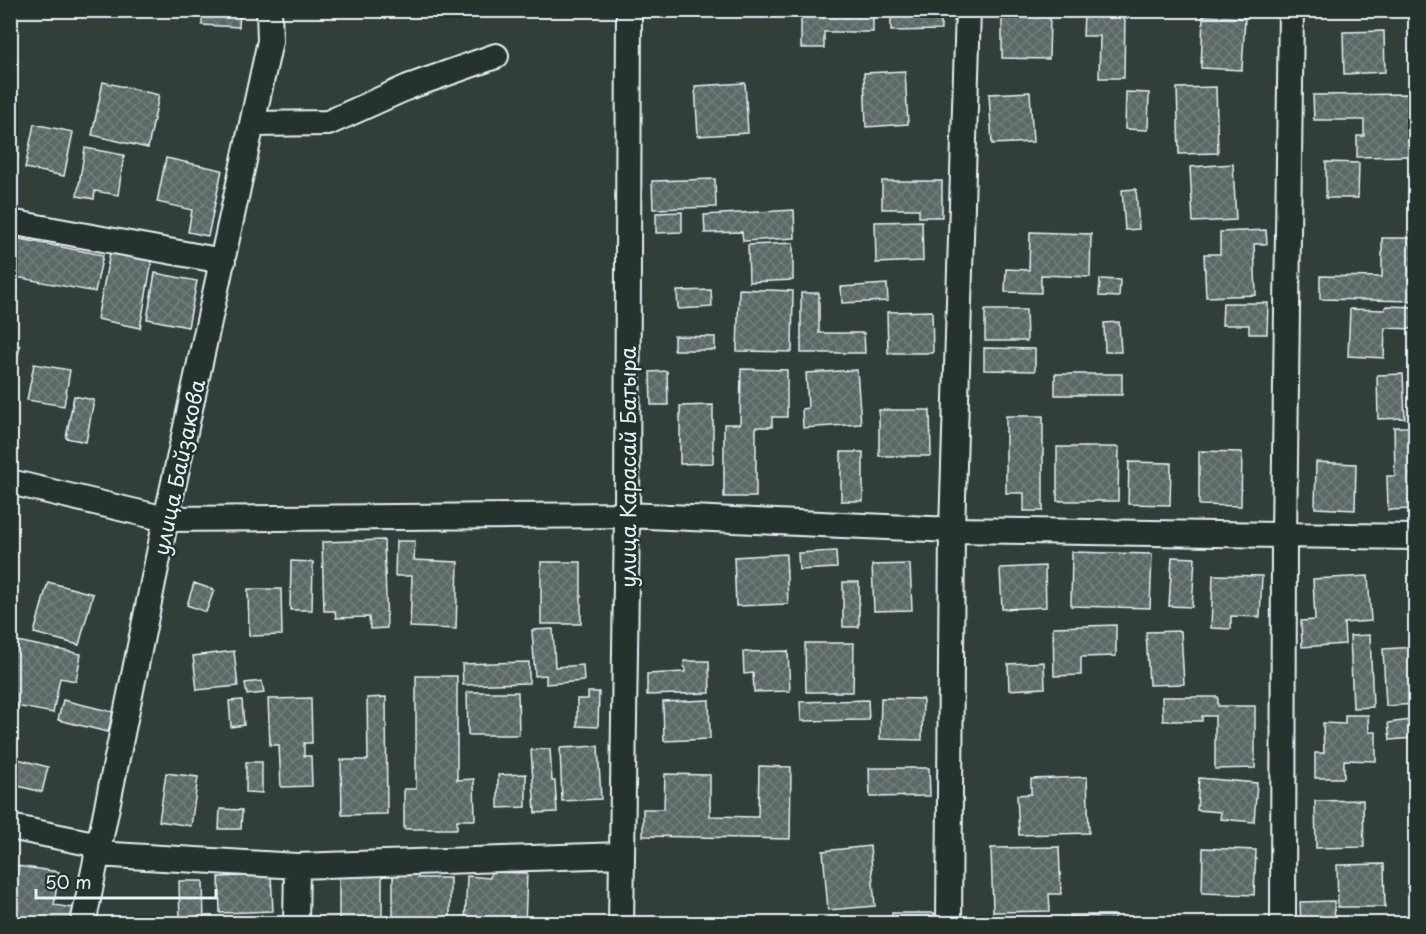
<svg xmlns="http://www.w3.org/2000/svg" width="1426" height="934" font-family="'Playpen Sans',sans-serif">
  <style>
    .building { fill: url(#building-cross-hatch); stroke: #e8f1f8; stroke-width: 1.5 }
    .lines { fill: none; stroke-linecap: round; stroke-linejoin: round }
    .minor-casing { stroke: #e8f1f8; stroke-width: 28 }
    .minor { stroke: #26332d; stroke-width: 24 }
    .labels { text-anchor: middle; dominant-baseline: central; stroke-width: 5; stroke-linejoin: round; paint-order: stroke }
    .street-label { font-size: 21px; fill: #e8f1f8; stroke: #26332d }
  </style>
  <defs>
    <pattern id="building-cross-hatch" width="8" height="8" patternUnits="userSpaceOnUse" patternTransform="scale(1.5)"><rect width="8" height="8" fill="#5c6865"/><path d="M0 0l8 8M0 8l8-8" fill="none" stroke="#737e7c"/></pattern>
  </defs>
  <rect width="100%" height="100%" fill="#323e39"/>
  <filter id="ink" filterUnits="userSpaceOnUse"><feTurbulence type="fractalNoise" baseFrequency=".0167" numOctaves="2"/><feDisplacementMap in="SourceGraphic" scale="12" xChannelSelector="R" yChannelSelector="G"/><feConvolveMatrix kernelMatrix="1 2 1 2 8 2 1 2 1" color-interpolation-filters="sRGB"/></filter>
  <g filter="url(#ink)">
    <!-- building -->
    <path class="building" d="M202,10H240L239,27L202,25Z
      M801,10H873V32H824V48H801Z
      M891,10H941V30L891,31Z
      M988,10H1043V11L988,12Z
      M1084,12L1125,13L1124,78H1099L1100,36H1083Z
      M1002,16L1050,17L1049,59L1002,58Z
      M1203,16L1245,18L1242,70L1201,68Z
      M1384,31L1385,72L1344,74L1343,32Z
      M905,71L908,124L866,127L864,73Z
      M103,82L159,95L148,148L92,135Z
      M745,83L748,133L698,136L695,86Z
      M1216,87L1218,153L1179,154L1177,88Z
      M1030,92L1033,142L992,144L989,94Z
      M1126,92L1149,93L1148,130L1125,129Z
      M1416,94V156L1357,157V136H1364V120H1314L1313,95Z
      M34,124L73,132L64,176L25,168Z
      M10,144L19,145L14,190H10Z
      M85,148L124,155L118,195L95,191L94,199L77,196Z
      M166,158L222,170L208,236L188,232L192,210L157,202Z
      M1326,162L1359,163L1358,198H1326Z
      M1233,164L1236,220L1193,222L1190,167Z
      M715,179L716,207L653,209L652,181Z
      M882,181H942V217H919V209H882Z
      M1136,189L1139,229L1125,230L1122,190Z
      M794,210L795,238L743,241L742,232L705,233L704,215Z
      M682,212V232L656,233V213Z
      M922,221L923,261L876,263L875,222Z
      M1266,230L1267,244H1254L1256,295L1206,297L1204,254H1220V232Z
      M1030,232L1091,234L1090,277L1041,275V293L1005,292L1006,269L1029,270Z
      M10,237L103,255L95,292L10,276Z
      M1382,238H1416V301L1320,299V276L1382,277Z
      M793,243V280L749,282L748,245Z
      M110,253L152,261L140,328L97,319Z
      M155,273L197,281L188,327L147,319Z
      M1100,279L1120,280L1119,297L1099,296Z
      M887,284L888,301L842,303L841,287Z
      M739,289L793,291L792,352L737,351Z
      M711,290L712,307L678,309L677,291Z
      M801,293H819V333H864L865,353H801Z
      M1223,303H1268L1267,334H1249V325H1222Z
      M1386,306L1416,307V329L1385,328L1384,358L1348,356L1350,309L1385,310Z
      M985,310H1026L1027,341H985Z
      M932,311L933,353H888L887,312Z
      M1119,322L1121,352H1105L1104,323Z
      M674,336L715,337V350H674Z
      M10,344L20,346L10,392Z
      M984,348L1035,349V371L984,370Z
      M34,364L70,370L64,406L27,400Z
      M741,369L787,370V417H772V427H756V497H724V424H740Z
      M857,370L861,424L803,428L802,409L808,408L806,373Z
      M667,371L668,405H651L650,372Z
      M1055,374H1122V395H1055Z
      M1403,374L1405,418L1378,419L1377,375Z
      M74,396L94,400L86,442L66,438Z
      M713,405V463L680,464V406Z
      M879,410H930L931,456H879Z
      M1006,416H1043V511H1024V493H1006Z
      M1394,427H1416V494H1413V509L1388,510L1387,476H1395Z
      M1057,447H1119L1118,501H1057Z
      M1199,451L1242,452L1241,506L1199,505Z
      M841,452H863V501H841Z
      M1129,462L1171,463L1170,505L1128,504Z
      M1316,462L1356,464L1355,510L1315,508Z
      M384,540L387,628L370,629L369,617L336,618L335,611H324L322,542Z
      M396,541H415L414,560L458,562L456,629L410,627L412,576H395Z
      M836,551L837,568L799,570L798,553Z
      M1072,552L1152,554L1150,608L1071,606Z
      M786,554L788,604L736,606L734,557Z
      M1172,557L1195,558L1192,607L1169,606Z
      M291,561L313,562L312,610H290Z
      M541,562H581V624H541Z
      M910,564L912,610L874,611L872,565Z
      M1045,566L1046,607L1002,609L1000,568Z
      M1213,575L1262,576L1260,617L1231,616V629L1211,628Z
      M1368,576L1371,621L1344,623L1345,644L1302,647L1301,621L1315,620L1313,579Z
      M48,582L93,594L79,645L34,633Z
      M843,582H859V627H843Z
      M194,583L214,590L206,612L187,605Z
      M248,589H281L282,635L249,636Z
      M1116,625V656L1081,657V675L1054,676L1053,627Z
      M553,629L555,667L583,665L584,681L546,684V675L535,676L532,630Z
      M1181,631L1184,684L1149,685L1146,632Z
      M1370,635L1373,707L1353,708L1350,636Z
      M12,640L81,654L76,681L60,678L53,713L10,705Z
      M805,643H854L853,692H806Z
      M1416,647V704L1386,706L1383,649Z
      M234,651L238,686L197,690L193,656Z
      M788,651L790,691L754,692L753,673L744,674L743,652Z
      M684,661H709L710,693L647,695V674L685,672Z
      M529,662V683L463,685L462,664Z
      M1044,662L1045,688L1009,690L1008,664Z
      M416,676H457V780L474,779L475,820H457V829H404V789H416Z
      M262,681L264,693L247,695L245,683Z
      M467,692H518L519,735H468Z
      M588,692H599L598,727L577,726V699H588Z
      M386,697L387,814L342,815L341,760H368L367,698Z
      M1162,697H1218V706H1255V768L1215,769V716H1202V721H1163Z
      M311,698L312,743H304V756H311L312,786L281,787L279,745H270L268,699Z
      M881,698L923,699L922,740L880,739Z
      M63,700L113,712L108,732L58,720Z
      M242,700L244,725L231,727L229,701Z
      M709,700L710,739L664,741L663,702Z
      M868,700L869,720L801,721L800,702Z
      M1345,715H1368L1369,732H1376V761L1344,760V778H1315V753H1324L1323,723L1345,724Z
      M1410,720L1413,738L1390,740L1388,723Z
      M598,746L601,799L562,801L560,748Z
      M550,749L552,781H555L557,812L535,813L531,750Z
      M10,757L48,767L42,792L10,784Z
      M246,762H262V793L246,792Z
      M759,766L791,767L790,839L643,836V809H664L665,774L710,775V816L758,817Z
      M869,768H929L930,796L870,797Z
      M166,773L198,777L191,826L159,821Z
      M526,774V807L498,808V775Z
      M1087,777L1089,833L1019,835L1017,795L1031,794V779Z
      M1199,778L1257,783L1254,822L1220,819L1221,812L1197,810Z
      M1363,800L1364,847L1316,848L1315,801Z
      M220,809L242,810L241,829H219Z
      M870,846L875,906L828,910L823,851Z
      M1059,847L1061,894H1049L1050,911L993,912L991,848Z
      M1203,848L1256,850L1254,895L1202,893Z
      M1384,864L1385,907H1338L1337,865Z
      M10,865L59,872L54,905L73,908L70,924H10Z
      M393,871H418V878H450V924H393Z
      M491,872L527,873L525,924H465L467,876L490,878Z
      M271,875L273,911L220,913L219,877Z
      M339,875H382V924H314V919H339Z
      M179,881H203L204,923L180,924Z
      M1334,901L1335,923L1301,924L1300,902Z
      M892,913H934V924H892Z
      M1070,915H1114V924H1070Z
      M712,916V924H666V917Z
      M1052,917L1053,924H1016V918Z"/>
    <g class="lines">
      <defs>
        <path id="minor" d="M253,124L328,123L408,87L496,56
          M10,222L223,261
          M10,482L166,519L627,515L952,530L1416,537
          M10,827L99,845
          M96,854L297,866L622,855
          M83,924L166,519L270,41L269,10
          M296,924L297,866
          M621,924L627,515L629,10
          M949,924L952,530L968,10
          M1283,924L1284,534L1291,10"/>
      </defs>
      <!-- minor casing -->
      <use href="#minor" class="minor-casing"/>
      <!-- minor -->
      <use href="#minor" class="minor"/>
    </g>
  </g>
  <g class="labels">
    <!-- street labels -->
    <g class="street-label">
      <text transform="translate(178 467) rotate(-78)">улица Байзакова</text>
      <text transform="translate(627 467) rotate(-90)">улица Карасай Батыра</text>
    </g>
  </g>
  <!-- margin -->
  <rect width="1426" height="934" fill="none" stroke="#26332d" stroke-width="36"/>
  <rect x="18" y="18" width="1390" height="898" fill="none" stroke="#e8f1f8" stroke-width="2" filter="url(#ink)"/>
  <!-- scale -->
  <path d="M36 889v9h180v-9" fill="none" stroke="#e8f1f8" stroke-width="3"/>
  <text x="45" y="889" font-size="18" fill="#e8f1f8" stroke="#26332d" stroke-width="4.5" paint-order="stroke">50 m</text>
</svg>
